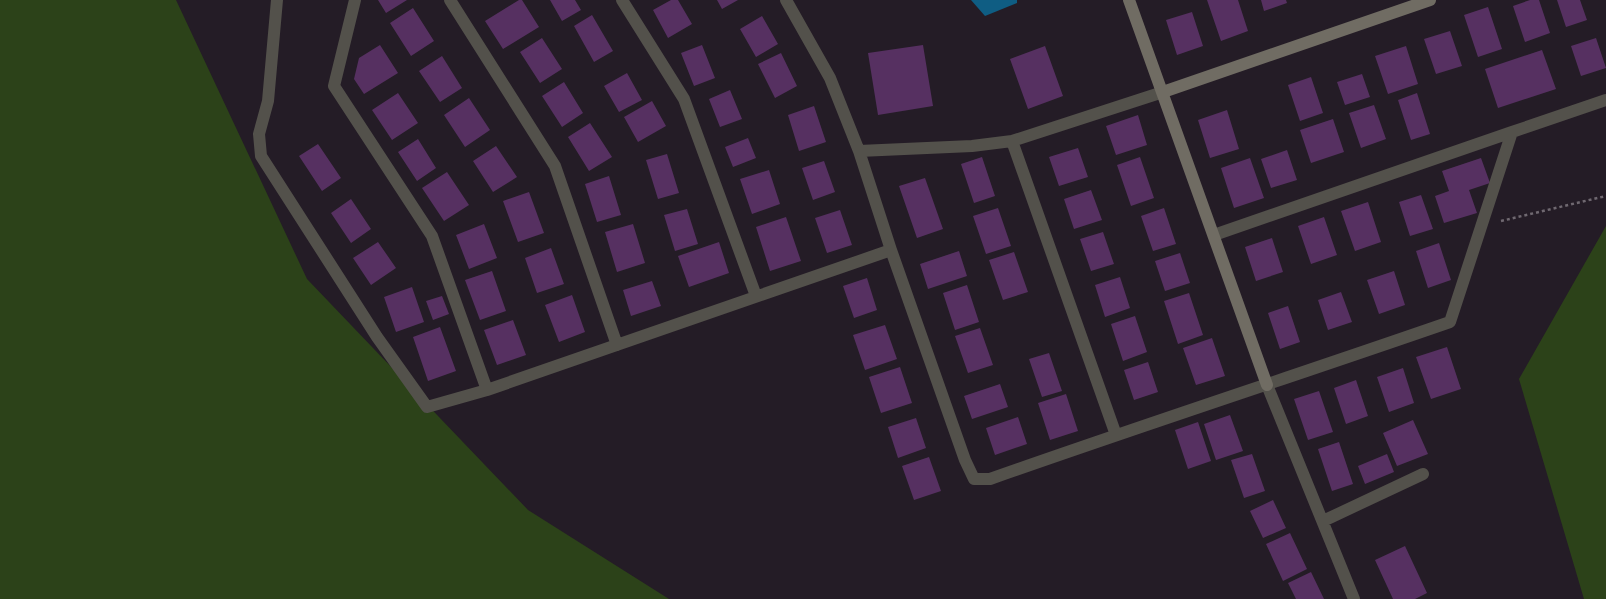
<svg xmlns="http://www.w3.org/2000/svg" width="1606" height="599" font-family="'Source Serif 4',serif">
  <style>
    .green { fill: #2c4219 }
    .water { fill: #0f5d83 }
    .building { fill: #563061 }
    .lines { fill: none; stroke-linecap: round; stroke-linejoin: round }
    .path { stroke: #6f6870; stroke-width: 2.5; stroke-dasharray: 3 3; stroke-linecap: butt }
    .street { stroke: #53514b; stroke-width: 12 }
    .secondary { stroke: #706c63; stroke-width: 12 }
  </style>
  <rect width="100%" height="100%" fill="#241c26"/>
  <!-- green -->
  <path class="green" d="M0,0H176L307,279L528,510L669,599H0Z
    M1606,226V599H1584L1519,379Z"/>
  <!-- water -->
  <path class="water" d="M971,0H1017V3L985,16Z"/>
  <!-- building -->
  <path class="building" d="M378,0H407L386,13Z
    M519,0H522L539,27L503,49L485,21Z
    M550,0H575L581,10L562,21Z
    M671,0H678L692,24L668,38L653,10Z
    M717,0H738L722,9Z
    M1207,0H1238L1248,31L1221,41Z
    M1261,0H1286L1287,3L1264,11Z
    M1530,0H1539L1550,33L1525,42L1513,6Z
    M1557,0H1580L1587,20L1566,27Z
    M1488,7L1502,49L1478,57L1464,15Z
    M413,8L434,41L411,56L390,23Z
    M1192,12L1203,46L1177,55L1166,20Z
    M592,15L613,51L594,62L574,26Z
    M762,16L778,44L756,57L740,29Z
    M1450,31L1462,66L1436,74L1424,39Z
    M542,38L562,69L540,83L520,52Z
    M1596,38L1606,68L1581,76L1571,46Z
    M380,45L398,73L364,94L354,79L359,58Z
    M702,45L715,78L694,86L681,53Z
    M923,45L933,106L878,115L868,53Z
    M1045,46L1063,96L1028,109L1010,59Z
    M1406,46L1418,84L1388,94L1375,56Z
    M1542,50L1556,89L1498,108L1485,69Z
    M781,53L797,86L775,98L758,64Z
    M442,56L462,88L440,102L419,71Z
    M627,73L642,100L619,112L604,86Z
    M1362,74L1370,97L1345,105L1337,82Z
    M1311,77L1323,113L1300,121L1288,85Z
    M564,82L583,113L562,127L542,96Z
    M730,90L742,119L720,127L709,99Z
    M398,93L418,123L392,140L372,110Z
    M1417,93L1430,134L1411,140L1398,100Z
    M469,98L490,130L465,147L444,115Z
    M652,101L666,126L638,142L624,117Z
    M1374,105L1386,139L1361,148L1349,113Z
    M814,106L826,142L799,151L788,115Z
    M1227,110L1239,149L1210,158L1198,120Z
    M1138,115L1147,145L1116,155L1106,126Z
    M1333,119L1344,152L1311,163L1300,130Z
    M590,123L612,157L589,171L568,137Z
    M748,138L756,158L733,167L725,147Z
    M418,139L436,168L417,181L398,152Z
    M318,144L341,178L322,191L299,156Z
    M496,146L517,177L493,192L473,161Z
    M1078,148L1088,177L1059,186L1049,157Z
    M1287,150L1297,180L1271,188L1261,159Z
    M667,154L679,193L658,199L646,160Z
    M982,157L995,196L974,203L961,164Z
    M1140,157L1154,198L1131,206L1117,165Z
    M1250,158L1264,198L1234,208L1221,168Z
    M1481,158L1490,183L1469,190L1477,213L1444,223L1435,196L1449,191L1442,171Z
    M824,161L835,192L813,200L802,168Z
    M769,170L780,204L752,214L740,179Z
    M447,172L469,205L444,221L422,188Z
    M609,176L621,215L597,222L585,184Z
    M925,178L943,229L917,238L899,186Z
    M1091,190L1102,220L1074,229L1064,199Z
    M529,192L544,233L518,242L503,201Z
    M1421,195L1433,229L1410,236L1399,202Z
    M351,199L371,229L351,243L331,213Z
    M1368,202L1381,242L1355,251L1341,211Z
    M998,208L1011,246L986,254L973,216Z
    M1164,208L1176,244L1153,251L1141,216Z
    M687,209L698,244L675,251L664,215Z
    M840,210L852,245L827,253L815,218Z
    M786,217L801,261L770,271L756,227Z
    M1324,217L1337,255L1311,264L1298,226Z
    M484,224L497,258L469,269L456,235Z
    M633,224L645,263L617,272L605,232Z
    M1103,232L1114,264L1091,271L1080,239Z
    M1272,238L1283,272L1256,281L1245,247Z
    M378,242L396,268L371,285L353,258Z
    M719,242L729,273L689,287L678,256Z
    M1439,243L1451,280L1428,288L1416,251Z
    M551,248L564,284L537,293L525,258Z
    M959,251L967,276L928,289L920,264Z
    M1014,252L1028,292L1003,300L989,260Z
    M1180,253L1190,283L1165,291L1155,261Z
    M492,271L506,311L480,320L465,280Z
    M1394,271L1405,305L1379,314L1367,280Z
    M1120,277L1130,308L1105,317L1095,285Z
    M867,278L877,310L854,318L843,286Z
    M652,281L661,306L631,316L623,290Z
    M967,285L979,322L955,330L943,293Z
    M412,287L424,322L396,332L384,297Z
    M1341,292L1352,322L1328,330L1318,300Z
    M1189,293L1203,335L1178,344L1164,301Z
    M572,295L585,332L559,342L545,305Z
    M442,296L449,314L433,320L426,301Z
    M1288,306L1300,342L1280,349L1268,313Z
    M1135,316L1147,352L1123,361L1111,324Z
    M513,320L526,355L497,365L484,330Z
    M885,325L897,359L865,370L853,335Z
    M440,327L456,371L428,381L413,337Z
    M980,328L993,365L968,373L955,336Z
    M1212,338L1225,376L1196,385L1183,348Z
    M1447,347L1461,389L1431,399L1416,357Z
    M1049,353L1062,391L1042,397L1029,359Z
    M1148,362L1158,392L1134,400L1124,370Z
    M900,367L912,403L881,413L869,377Z
    M1403,368L1414,403L1389,412L1377,377Z
    M1356,380L1368,416L1346,424L1334,388Z
    M1000,384L1008,407L972,419L964,396Z
    M1319,391L1333,432L1308,440L1294,399Z
    M1066,394L1078,431L1050,440L1038,403Z
    M1230,415L1243,451L1216,460L1204,424Z
    M1018,417L1027,444L995,455L986,428Z
    M916,418L926,448L898,458L888,427Z
    M1413,420L1428,454L1397,466L1383,433Z
    M1198,422L1211,461L1188,469L1175,430Z
    M1339,442L1353,484L1332,491L1318,449Z
    M1252,454L1265,491L1244,498L1231,460Z
    M1387,454L1394,472L1365,484L1358,466Z
    M929,457L941,491L914,500L902,466Z
    M1273,500L1286,528L1263,538L1250,511Z
    M1290,533L1307,569L1283,581L1266,544Z
    M1405,546L1427,593L1415,599H1393L1375,560Z
    M1311,572L1324,599H1296L1288,583Z"/>
  <g class="lines">
    <!-- path -->
    <path class="path" d="M1501,221L1606,196"/>
    <!-- street -->
    <path class="street" d="M277,0L268,101L259,134L261,156L377,337L427,407L487,390
      M355,0L334,86L432,236L487,390L891,250
      M450,0L555,166L617,345
      M622,0L684,99L756,296
      M786,0L830,78L859,151L891,250L965,460L974,479H990C1143,425 1297,375 1450,322L1512,132L1606,100
      M1012,141L1116,435
      M859,151L972,146L1012,141L1163,92
      M1214,235L1512,132
      M1267,385L1354,599
      M1323,521L1423,474"/>
    <!-- secondary -->
    <path class="secondary" d="M1129,0L1267,385
      M1163,92L1430,0"/>
  </g>
</svg>
